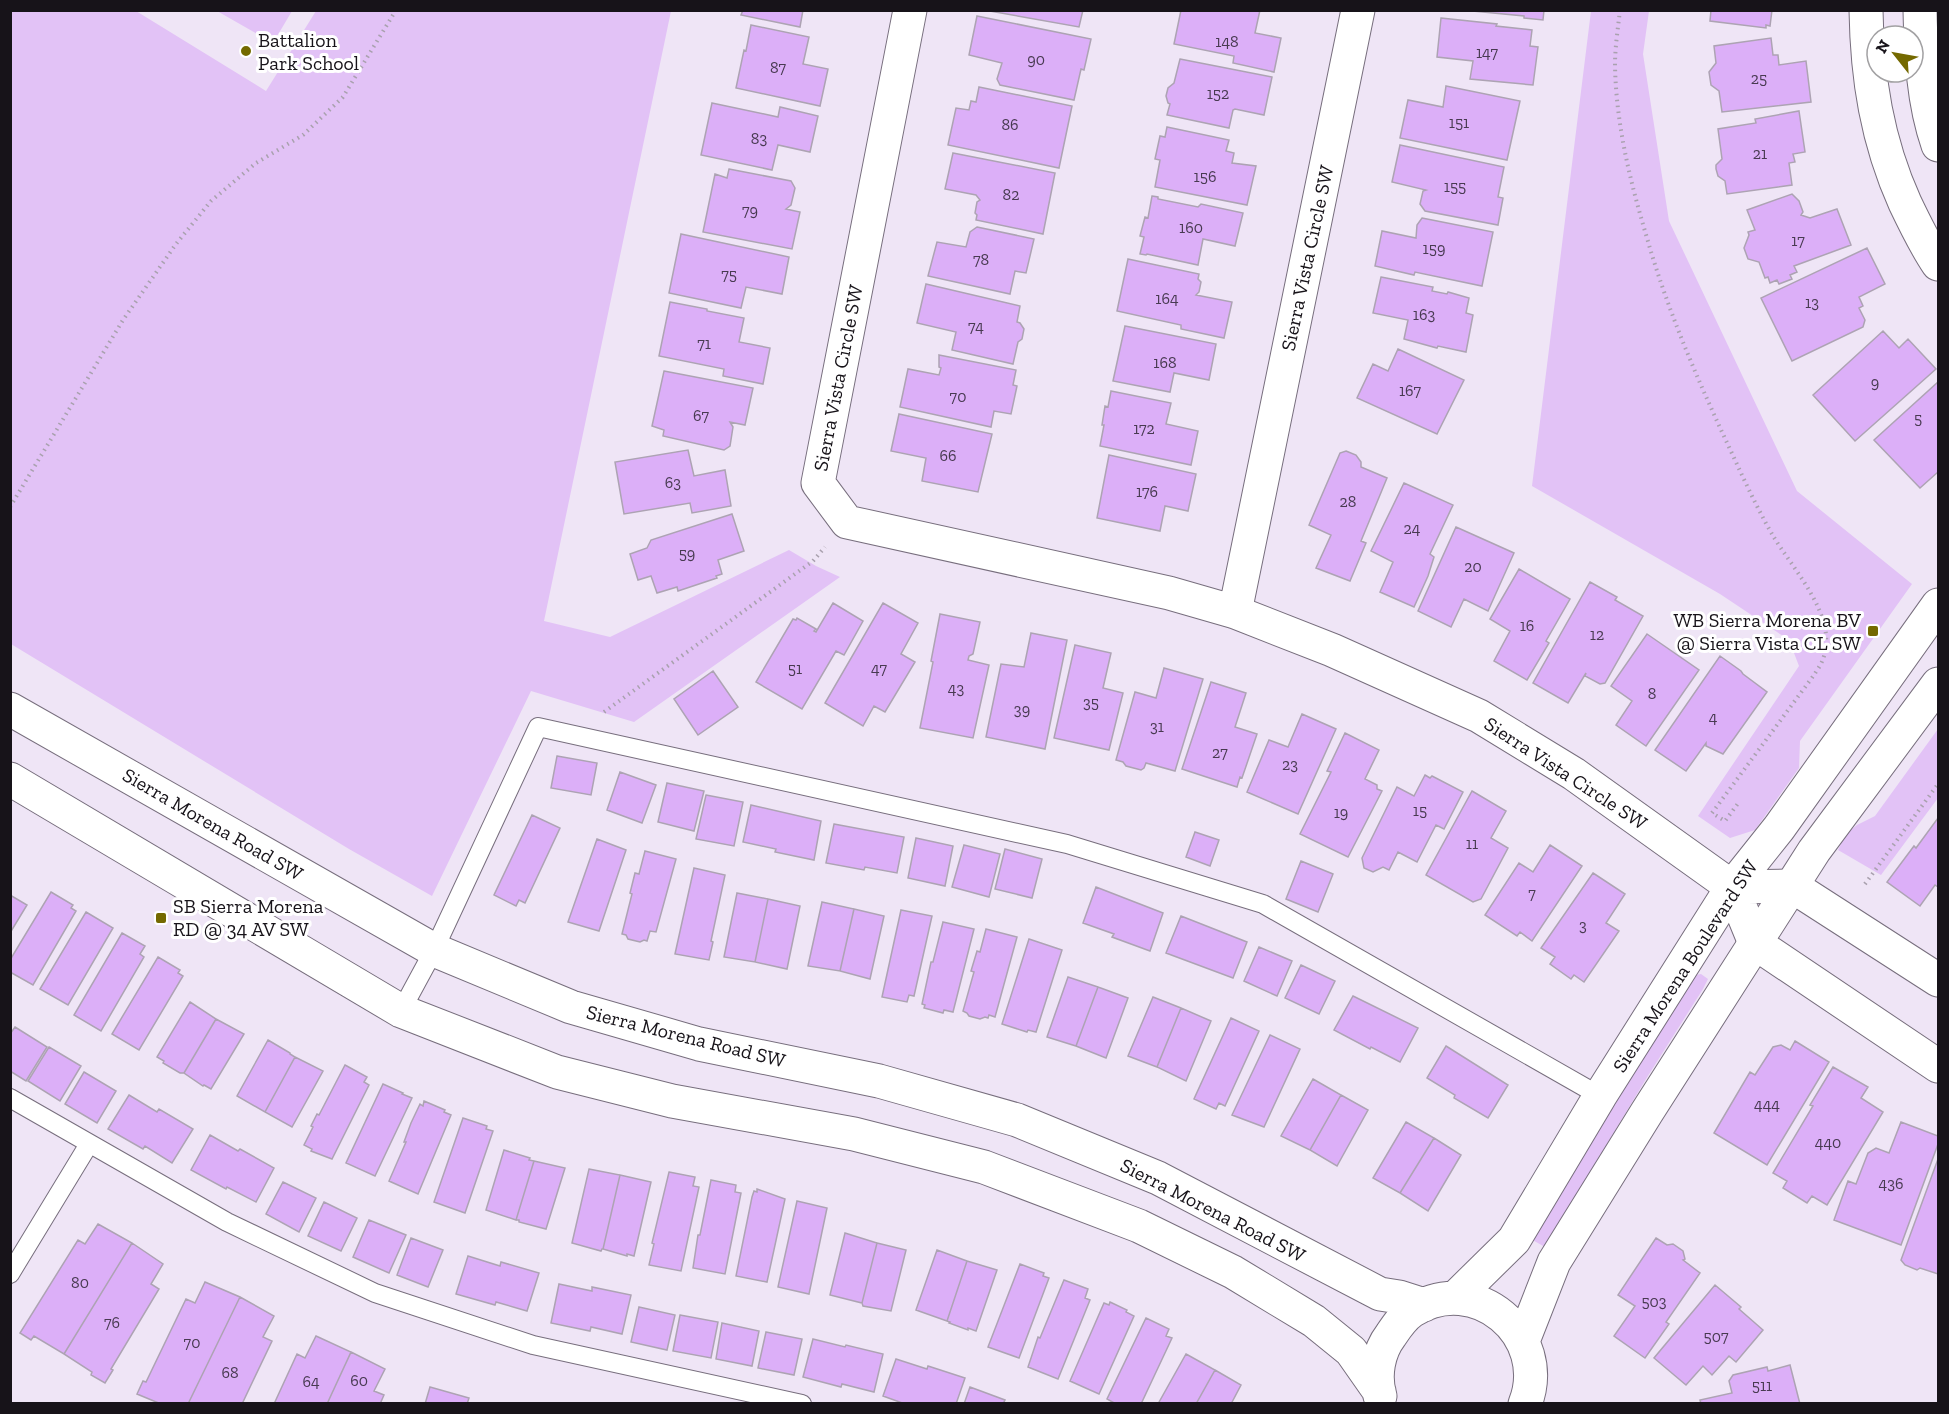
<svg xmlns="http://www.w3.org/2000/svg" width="1949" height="1414" font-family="'Zilla Slab',serif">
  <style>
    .green { fill: #e2c2f6 }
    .building { fill: #dcaff8; stroke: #ada3b3; stroke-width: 1.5 }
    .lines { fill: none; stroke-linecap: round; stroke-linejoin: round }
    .service-casing { stroke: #776e7d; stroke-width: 20 }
    .minor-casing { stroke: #776e7d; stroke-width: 35 }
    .tertiary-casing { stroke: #776e7d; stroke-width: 35 }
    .path { stroke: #a9a1ae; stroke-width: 4; stroke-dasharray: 1.5 4.5; stroke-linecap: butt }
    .service { stroke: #fff; stroke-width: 18 }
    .minor { stroke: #fff; stroke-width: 33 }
    .tertiary { stroke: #fff; stroke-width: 33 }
    .poi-dot { fill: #746900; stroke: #fff; stroke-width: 2 }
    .labels { text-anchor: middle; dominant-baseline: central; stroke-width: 6; stroke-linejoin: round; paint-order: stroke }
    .number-label { font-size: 16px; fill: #483a51 }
    .poi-label { font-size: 20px; fill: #171319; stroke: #fff; text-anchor: start }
    .street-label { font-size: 20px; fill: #171319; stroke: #fff }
  </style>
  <rect width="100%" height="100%" fill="#efe5f6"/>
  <!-- green -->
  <path class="green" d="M11,10L136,11L266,91L316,11H671L544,621L610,637L789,550L816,566L840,577L634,722L531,691L432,896L349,849L11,644Z
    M217,11V10L292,11L273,43Z
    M1591,11H1649L1643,54L1669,221L1797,491L1912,584L1800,741L1799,768L1755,830L1730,838L1698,816L1799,666L1789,640L1720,594L1532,486Z
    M1938,729V798L1881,875L1838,850L1845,835L1857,825L1875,816Z
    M1701,974L1708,979L1703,989L1646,1079L1545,1247L1529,1238L1691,976Z"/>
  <!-- building -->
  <path class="building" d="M743,10H803L800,27L741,15Z
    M984,10H1083L1079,27Z
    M1181,10H1260L1255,33L1281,38L1274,72L1233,63L1234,56L1174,44Z
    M1462,10H1544L1543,20L1524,18V16Z
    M1711,10H1772L1770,26L1766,25V28L1710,21Z
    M977,16L1091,39L1084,70L1081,69L1074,100L1000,85L997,79L1002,63L969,55Z
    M1441,18L1497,24L1496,26L1532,30L1530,46L1538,47L1533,85L1470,79L1473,61L1437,57Z
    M751,25L809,37L803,64L828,69L820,106L736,88L744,50L746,51Z
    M1771,38L1773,55H1778L1779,65L1806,61L1811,102L1722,112L1719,91L1711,85L1709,72L1716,63L1714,46Z
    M1180,59L1272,77L1264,115L1235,109L1233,110L1229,128L1167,115L1170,104L1168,103L1166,96L1168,88L1174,83Z
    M1446,86L1520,101L1507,160L1400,138L1408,100L1443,107Z
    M979,87L1072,106L1059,168L948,145L956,108L969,110L971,101L976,102Z
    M712,103L778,117L780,107L818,116L810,152L778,145L772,170L701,155Z
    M1799,111L1805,152L1793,154L1795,162L1789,163L1792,185L1727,194L1725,181L1718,176L1716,169V165L1722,159L1718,129L1756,123L1755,119Z
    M1167,127L1229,140L1226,151L1234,153L1232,163L1256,166L1247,205L1155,187L1160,160L1155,159L1160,136L1165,137Z
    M1400,145L1504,167L1498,197L1503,198L1498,225L1425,211L1420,204L1423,191L1426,190L1392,182Z
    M953,153L1055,173L1043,234L976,220L977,215L975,213L977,202L980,200L976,195L945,189Z
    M729,169L791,181L795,188L791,205L786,209L800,212L792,249L703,232L715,174L727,178Z
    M1792,194L1799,201L1803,212L1801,215L1810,218L1837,209L1851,245L1794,266L1797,272L1790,275L1792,279L1779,284L1777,280L1770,283L1768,277L1765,278L1759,262L1748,259L1744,248L1749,235L1748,232L1755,230L1747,210Z
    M1152,196L1158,197V199L1198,207L1201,204L1243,213L1235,246L1203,239L1198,265L1147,254L1146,255L1140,254L1144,237L1140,236L1145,217L1148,218Z
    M1422,218L1493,232L1482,286L1415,272L1414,275L1375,266L1382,231L1416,238L1417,225Z
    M977,227L1034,239L1026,273L1015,271L1010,294L928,276L937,242L966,247L970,232Z
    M681,234L789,257L782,294L746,287L741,308L669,293Z
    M1867,248L1885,284L1859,297L1863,306L1859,308L1865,320L1863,327L1792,361L1761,298Z
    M1128,259L1199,274L1198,279L1201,282L1199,292L1196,295L1232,302L1224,338L1181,329V325L1117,311Z
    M1381,277L1433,287L1432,291L1447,294L1448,292L1469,298L1466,313L1473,315L1466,352L1438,346L1437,348L1404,339L1408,320L1373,313Z
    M926,284L1020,306L1017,322L1020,323L1024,329L1022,339L1018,342L1013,364L952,350L956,332L917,323Z
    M670,302L707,309V311L744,318L739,342L770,348L763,384L723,376L724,369L659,356Z
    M1125,326L1216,344L1209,380L1174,373L1170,392L1113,381Z
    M1883,331L1899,348L1908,339L1936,369L1855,441L1813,395Z
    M1398,349L1464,380L1437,434L1357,398L1373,364L1388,371Z
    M939,355L1016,370L1013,385L1017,386L1011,414L994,411L991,427L900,407L908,369L939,375L941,368L939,367Z
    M664,371L753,388L745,425L730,422L733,427L730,446L724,450L663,436L664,430L652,426Z
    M1938,382V472L1920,488L1874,440Z
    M1111,391L1171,403L1166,424L1198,431L1191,465L1100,446L1104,425H1102L1105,406L1108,407Z
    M899,414L992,434L978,492L922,481L926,458L891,451Z
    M688,450L694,476L725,470L731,506L692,513L690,503L624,514L615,462Z
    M1346,451L1356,455L1361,462V467L1387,478L1361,541L1366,543L1350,581L1316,568L1331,535L1309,525L1340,453Z
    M1109,455L1196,474L1188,511L1165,506L1160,531L1097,518Z
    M1404,483L1453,505L1430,554L1434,557L1428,576L1414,607L1380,592L1393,562L1371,551Z
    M732,514L744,551L718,560L722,574L716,576L717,578L678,591L677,587L657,593L651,576L638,580L630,554L647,548L651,540Z
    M1456,527L1514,553L1488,611L1464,599L1451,627L1418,611Z
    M1519,569L1570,599L1546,641L1549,643L1527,680L1494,661L1510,631L1490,619Z
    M1590,582L1617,597L1615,600L1643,616L1605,683L1600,684L1585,676L1586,673L1568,703L1533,683Z
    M833,603L863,621L844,655L836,651L802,709L756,682L793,619L796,620L797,618L816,629L814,631L816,632Z
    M883,603L918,623L901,654L915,662L885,712L874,706L863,726L825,703Z
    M940,614L980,622L973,654L969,656L968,660L989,665L973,738L920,728L933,662L931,661Z
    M1031,633L1067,640L1045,749L986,737L1001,664L1024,667Z
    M1647,634L1699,670L1646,746L1616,725L1632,701L1611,686Z
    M1075,645L1111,653L1103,688L1123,693L1109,750L1054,738Z
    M1720,656L1741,671L1743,674L1767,692L1723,754L1706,746V743L1686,771L1655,750Z
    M1164,668L1203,679L1175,771L1146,763L1144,768L1141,770L1126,766L1123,762L1116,760L1135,692L1156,698Z
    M713,671L738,707L698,735L674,699Z
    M1211,682L1246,693L1235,727L1257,734L1242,778L1240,777L1237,787L1182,769Z
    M1302,714L1336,729L1298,814L1247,792L1269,740L1288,747Z
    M1345,733L1379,750L1365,779L1377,785V789L1382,791L1348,857L1300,834L1331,772L1327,771Z
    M557,756L597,763L591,795L551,788Z
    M620,772L656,785L642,823L607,810Z
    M1425,775L1430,778L1432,776L1463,792L1444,829L1436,825L1417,862L1398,852L1389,870L1383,867L1373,872L1364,868L1362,858L1397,787L1414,796Z
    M667,783L704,791L694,831L658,822Z
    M1472,791L1506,811L1491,838L1508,848L1481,899L1473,902L1426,875Z
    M706,795L743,802L734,846L696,839Z
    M751,805L821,821L814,860L775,852L776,849L743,842Z
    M532,815L560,828L525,903L519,900L516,906L494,895Z
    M1938,818V887L1935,885L1920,906L1887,882L1914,846L1916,848Z
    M834,824L904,837L897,873L865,867L864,870L826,863Z
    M1195,832L1219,840L1210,866L1186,857Z
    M916,838L953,846L945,886L908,878Z
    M597,839L626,850L599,931L568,922Z
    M964,845L1000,854L989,897L952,887Z
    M1550,845L1582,866L1532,941L1520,932L1517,936L1485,915L1519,863L1533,872Z
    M1005,849L1042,859L1032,898L995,889Z
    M645,851L676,859L656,932L650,931L647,941L644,940L640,942L628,939L626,935L622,934L632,894L630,893L635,873L639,874Z
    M1301,861L1333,874L1318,912L1286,899Z
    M694,868L725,875L711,941L713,942L709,960L675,954Z
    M1593,873L1625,894L1606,923L1619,931L1584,982L1574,975L1571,979L1550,964L1555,957L1541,948Z
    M1096,887L1163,913L1150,951L1112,937L1114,934L1083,923Z
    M51,892L73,905L71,908L76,911L33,985L10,972V960Z
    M737,893L768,899L755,962L724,957Z
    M10,895L27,905L10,933Z
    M768,899L800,906L787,969L755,962Z
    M822,902L854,909L840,971L808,966Z
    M854,909L884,916L870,979L840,971Z
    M901,910L932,916L914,996L909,995L907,1002L882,997Z
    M86,912L113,928L68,1005L40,989Z
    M1181,916L1247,942L1233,978L1166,953Z
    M943,922L974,929L953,1012L944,1010L943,1013L924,1008L925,1005L922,1004L931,962H933Z
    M986,929L1017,937L995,1017L989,1015L988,1018L985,1017L980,1019L969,1016L967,1013L963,1011L974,972L971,971L977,951L980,952Z
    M122,933L145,946L140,954L144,957L101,1031L74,1015Z
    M1029,939L1062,950L1036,1032L1028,1030L1027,1032L1002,1024Z
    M1259,947L1292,961L1277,996L1244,981Z
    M158,957L180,970L178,973L183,976L139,1050L112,1034Z
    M1301,965L1335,981L1319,1014L1285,998Z
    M1068,977L1098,987L1076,1046L1047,1037Z
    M1098,987L1128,998L1106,1058L1076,1046Z
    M1353,996L1418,1028L1400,1062L1371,1047L1370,1049L1334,1030Z
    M1153,997L1181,1008L1157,1067L1128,1056Z
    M190,1002L216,1019L184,1073H180L163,1063L164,1061L157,1057Z
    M1181,1008L1211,1021L1186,1081L1157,1067Z
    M1231,1018L1259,1031L1225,1106L1219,1103L1216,1109L1194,1099Z
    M216,1019L244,1034L211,1089L204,1085L203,1086L184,1073Z
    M15,1027L47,1047L26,1081L10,1071V1034Z
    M1270,1035L1300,1049L1264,1127L1232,1115Z
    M268,1040L290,1053V1054L295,1057L265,1112L237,1096Z
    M1795,1041L1829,1062L1767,1165L1714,1133L1750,1072L1755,1075L1773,1047L1781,1045L1790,1050Z
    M1446,1046L1508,1085L1488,1118L1454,1098L1455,1095L1427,1078Z
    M49,1047L81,1066L60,1101L28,1081Z
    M295,1057L323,1071L292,1127L265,1112Z
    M345,1065L367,1077L364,1082L369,1085L332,1159L311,1151L312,1149L304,1145L313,1127L311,1126L317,1114L319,1115Z
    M1833,1067L1868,1087L1861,1098L1883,1112L1827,1205L1812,1196L1807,1203L1783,1188L1787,1181L1773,1173L1813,1106L1810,1105Z
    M84,1072L116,1091L97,1123L65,1104Z
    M1313,1079L1341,1095L1310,1150L1281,1136Z
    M383,1084L403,1093L402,1094L412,1098L375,1176L346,1163Z
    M129,1095L157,1112L159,1109L193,1129L172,1163L145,1146L143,1149L108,1129Z
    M1341,1095L1368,1110L1337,1166L1310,1150Z
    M424,1101L445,1110L444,1112L451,1115L418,1194L389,1181L406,1142H404L411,1123L420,1104L423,1106Z
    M463,1118L487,1126L486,1129L493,1131L465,1213L434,1202Z
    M1406,1122L1434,1138L1400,1193L1373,1178Z
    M1901,1122L1938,1136V1144L1901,1245L1834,1220L1848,1181L1856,1184L1868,1153L1876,1148L1889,1153Z
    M210,1135L238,1151L240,1149L274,1168L256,1202L227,1187L226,1189L191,1170Z
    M1434,1138L1461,1155L1428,1211L1400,1193Z
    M504,1150L530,1158L529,1160L534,1161L516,1220L486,1210Z
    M1938,1159V1274L1920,1268L1917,1270L1905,1265L1901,1260Z
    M534,1161L565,1168L546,1229L519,1222V1220H516Z
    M589,1169L620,1175L603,1249H602L601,1251L572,1243Z
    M669,1172L695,1177L693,1186L699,1187L681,1271L649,1265L654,1244L652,1243Z
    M620,1175L651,1182L634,1256L627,1254V1256L603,1249Z
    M711,1180L736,1185L735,1192L741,1193L725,1274L693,1268L698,1235H700Z
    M283,1182L316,1198L299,1232L266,1214Z
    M757,1189L785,1199L767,1282L736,1276L752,1197L754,1191L757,1192Z
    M797,1201L827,1208L809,1294L778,1287Z
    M324,1202L357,1218L341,1251L308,1236Z
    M369,1220L406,1235L389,1273L353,1257Z
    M98,1224L132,1243L64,1354L34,1336L31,1340L20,1333L78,1240L85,1244Z
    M845,1233L877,1243L862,1303L830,1295Z
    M411,1238L443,1250L428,1287L397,1275Z
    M1656,1238L1667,1245L1673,1244L1683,1251L1685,1259L1683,1260L1700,1273L1666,1322L1669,1324L1645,1358L1614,1336L1635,1306L1618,1295Z
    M132,1243L163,1264L151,1284L159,1289L111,1369L113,1370L105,1383L91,1375L92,1372L64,1354Z
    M877,1243L906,1250L891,1311L863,1306L862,1303Z
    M937,1250L967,1261L947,1321L916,1310Z
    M468,1256L500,1266L501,1262L539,1273L527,1311L496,1302L495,1305L456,1294Z
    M967,1261L997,1270L976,1331L968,1328V1330L949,1323L950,1322L947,1321Z
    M1020,1264L1044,1273L1043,1276L1049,1278L1019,1358L988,1347Z
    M1064,1280L1088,1289L1085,1298L1090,1300L1058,1379L1028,1367L1038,1337L1040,1338Z
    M205,1282L240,1297L188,1404H161L137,1394L143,1381L146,1382L186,1299L195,1303Z
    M559,1284L592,1291V1287L631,1295L622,1334L591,1327L590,1331L551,1323Z
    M1715,1285L1741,1307L1739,1309L1763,1330L1736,1362L1729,1356L1712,1375L1703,1366L1686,1385L1654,1358Z
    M240,1297L274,1316L263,1337L272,1341L242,1404H188Z
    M1110,1302L1127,1310L1126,1312L1134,1316L1099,1394L1070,1381L1104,1303L1109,1305Z
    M639,1307L675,1315L667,1350L631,1342Z
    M680,1315L718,1322L711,1358L673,1351Z
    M1146,1318L1169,1329L1166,1336L1172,1338L1141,1404H1116L1107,1399Z
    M722,1323L759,1331L752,1366L716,1359Z
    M766,1332L802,1339L794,1375L758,1368Z
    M316,1336L351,1352L327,1404H274L297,1354L305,1358Z
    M813,1339L845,1347L846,1345L883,1354L874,1392L842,1384L841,1387L803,1377Z
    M351,1352L385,1369L374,1391L384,1395L380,1404H327Z
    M1186,1354L1215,1370L1196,1404H1158Z
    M896,1359L927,1369L928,1366L965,1378L956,1404H905L883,1396Z
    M1790,1365L1800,1404H1701L1700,1400L1732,1393L1729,1381L1733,1375L1767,1367L1768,1371Z
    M1215,1370L1241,1385L1231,1404H1196Z
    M430,1387L469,1398L467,1404H425Z
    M970,1387L1005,1400L1003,1404H964Z"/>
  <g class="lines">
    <defs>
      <path id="service" d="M401,1011L434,950L538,727L1067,844L1263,904L1600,1096
        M10,1098L227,1222L375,1293L533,1345L802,1404
        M10,1274L89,1144"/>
      <path id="minor" d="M910,10L818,483L847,522L1169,593L1235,612L1332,650L1479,716L1574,774L1732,887L1755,943L1938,1066
        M1866,10C1867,78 1877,141 1905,203C1915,224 1925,245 1938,264
        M1920,10C1921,55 1923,102 1938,145
        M1235,612L1358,10
        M1732,887L1792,886L1938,980"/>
      <path id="tertiary" d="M10,709L434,950L571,1007L699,1044L879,1081L1017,1120L1158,1178L1380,1294L1399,1297L1424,1305
        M10,779L401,1011L557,1072L672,1101L854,1134L984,1167L1139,1226L1233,1272L1314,1321L1351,1351L1379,1391
        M1455,1298L1514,1240L1600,1096L1732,887L1779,828L1938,605
        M1523,1341L1554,1262L1647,1112L1814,851L1938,684
        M1380,1396C1374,1376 1378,1352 1391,1335C1397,1326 1403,1317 1412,1311C1475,1270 1552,1335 1525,1404"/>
    </defs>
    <!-- service casing -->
    <use href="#service" class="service-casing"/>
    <!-- minor casing -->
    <use href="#minor" class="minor-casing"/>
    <!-- tertiary casing -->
    <use href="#tertiary" class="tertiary-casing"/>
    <!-- path -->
    <path class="path" d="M1620,10C1618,28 1615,47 1615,65C1616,124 1630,181 1647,238C1666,305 1693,369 1722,432C1738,466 1753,501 1772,534C1792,569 1839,616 1823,659C1821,665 1817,670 1814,675L1712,813L1725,821L1739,802
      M10,507L123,320L176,244L211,201L256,163L303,135L343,97L396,10
      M604,712L813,561L825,547
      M1865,884L1938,784"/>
    <!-- service -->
    <use href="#service" class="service"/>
    <!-- minor -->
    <use href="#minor" class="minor"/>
    <!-- tertiary -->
    <use href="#tertiary" class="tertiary"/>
  </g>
  <!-- markers -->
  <g class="poi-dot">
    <circle cx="246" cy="51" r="6"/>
    <rect x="1867" y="625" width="12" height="12" rx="3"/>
    <rect x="155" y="912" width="12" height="12" rx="3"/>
  </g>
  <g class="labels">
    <!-- number labels -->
    <g class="number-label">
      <text x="1227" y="41">148</text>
      <text x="1487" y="52">147</text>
      <text x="1036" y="59">90</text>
      <text x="778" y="67">87</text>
      <text x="1759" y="78">25</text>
      <text x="1218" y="93">152</text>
      <text x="1459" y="122">151</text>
      <text x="1010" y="124">86</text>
      <text x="759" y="138">83</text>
      <text x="1760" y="153">21</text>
      <text x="1205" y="176">156</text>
      <text x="1455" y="186">155</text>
      <text x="1011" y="194">82</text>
      <text x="750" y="210">79</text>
      <text x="1191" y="227">160</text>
      <text x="1798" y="240">17</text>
      <text x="1434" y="248">159</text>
      <text x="981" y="259">78</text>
      <text x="729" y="274">75</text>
      <text x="1167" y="298">164</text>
      <text x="1812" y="302">13</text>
      <text x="1424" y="314">163</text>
      <text x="976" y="326">74</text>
      <text x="704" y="343">71</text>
      <text x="1165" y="362">168</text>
      <text x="1875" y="382">9</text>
      <text x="1410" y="390">167</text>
      <text x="958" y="396">70</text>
      <text x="701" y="415">67</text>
      <text x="1918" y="418">5</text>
      <text x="1144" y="428">172</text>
      <text x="948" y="455">66</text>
      <text x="673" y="482">63</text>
      <text x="1147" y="491">176</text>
      <text x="1348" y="501">28</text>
      <text x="1412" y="528">24</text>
      <text x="687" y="553">59</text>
      <text x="1473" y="566">20</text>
      <text x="1527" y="625">16</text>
      <text x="1597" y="634">12</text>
      <text x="795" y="668">51</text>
      <text x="879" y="668">47</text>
      <text x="956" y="688">43</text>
      <text x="1652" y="693">8</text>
      <text x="1091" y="702">35</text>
      <text x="1022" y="709">39</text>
      <text x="1713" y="717">4</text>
      <text x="1157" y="726">31</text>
      <text x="1220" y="752">27</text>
      <text x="1290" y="764">23</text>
      <text x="1420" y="810">15</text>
      <text x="1341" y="812">19</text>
      <text x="1472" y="843">11</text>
      <text x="1532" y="893">7</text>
      <text x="1583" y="925">3</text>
      <text x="1767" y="1104">444</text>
      <text x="1828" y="1142">440</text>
      <text x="1891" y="1183">436</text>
      <text x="80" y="1282">80</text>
      <text x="1654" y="1301">503</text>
      <text x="112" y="1322">76</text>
      <text x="1716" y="1336">507</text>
      <text x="192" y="1342">70</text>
      <text x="230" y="1372">68</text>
      <text x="359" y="1380">60</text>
      <text x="311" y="1381">64</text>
      <text x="1762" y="1385">511</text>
    </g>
    <!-- poi labels -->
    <g class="poi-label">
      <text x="258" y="40">Battalion<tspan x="258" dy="23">Park School</tspan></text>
      <text x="1861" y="620" text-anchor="end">WB Sierra Morena BV<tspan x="1861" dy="23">@ Sierra Vista CL SW</tspan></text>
      <text x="173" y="906">SB Sierra Morena<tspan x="173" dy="23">RD @ 34 AV SW</tspan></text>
    </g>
    <!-- street labels -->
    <g class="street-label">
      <text transform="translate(1307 258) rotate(-78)">Sierra Vista Circle SW</text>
      <text transform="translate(838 378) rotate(-79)">Sierra Vista Circle SW</text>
      <text transform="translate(1566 773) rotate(33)">Sierra Vista Circle SW</text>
      <text transform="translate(213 824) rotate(30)">Sierra Morena Road SW</text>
      <text transform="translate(1685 966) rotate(-57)">Sierra Morena Boulevard SW</text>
      <text transform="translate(686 1036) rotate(14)">Sierra Morena Road SW</text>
      <text transform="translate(1213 1210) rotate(27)">Sierra Morena Road SW</text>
    </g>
  </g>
  <!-- border -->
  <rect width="1949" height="1414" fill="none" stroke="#171319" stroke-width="24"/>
  <!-- north arrow -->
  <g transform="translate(1895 54) rotate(301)"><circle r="28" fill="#ffffff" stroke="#a2a1a3" stroke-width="1.5"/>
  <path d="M0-4.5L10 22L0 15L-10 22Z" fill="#746900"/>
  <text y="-9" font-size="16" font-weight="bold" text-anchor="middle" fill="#171319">N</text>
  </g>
</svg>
